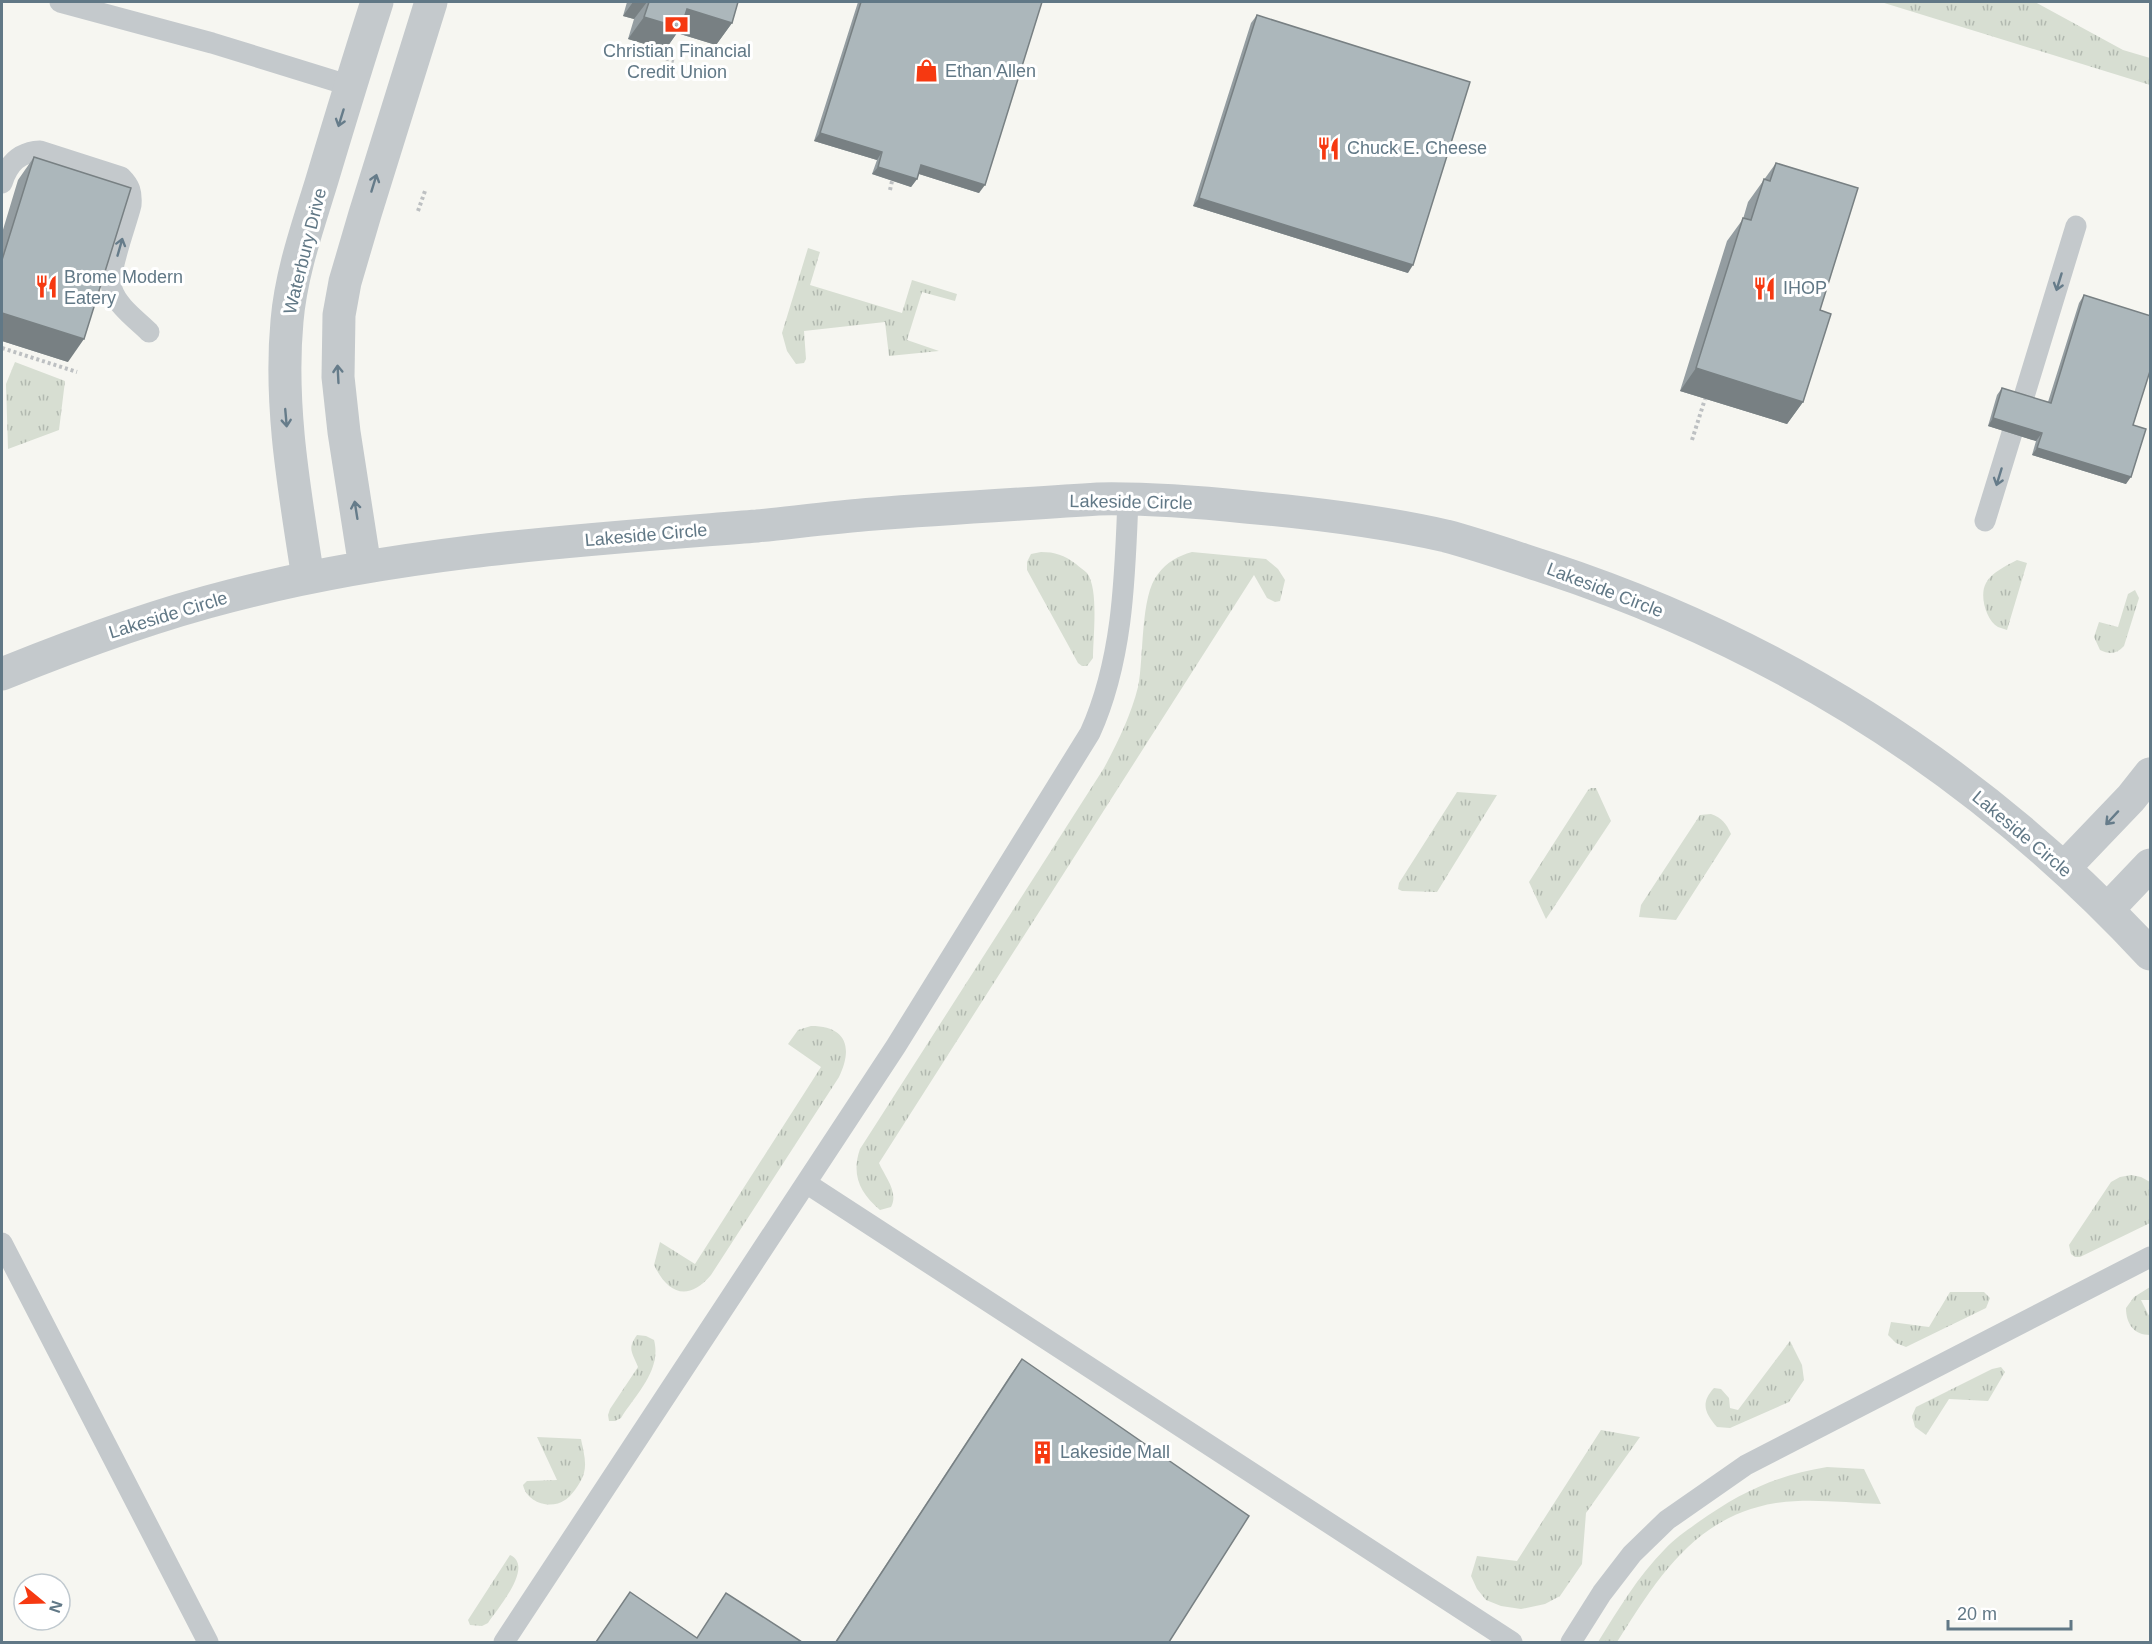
<svg xmlns="http://www.w3.org/2000/svg" width="2152" height="1644" font-family="Helvetica,sans-serif">
  <style>
    .grass { fill: url(#grass-tufts) }
    .lines { fill: none; stroke-linecap: round; stroke-linejoin: round }
    .path { stroke: #bdc0c2; stroke-width: 4; stroke-dasharray: 3 3; stroke-linecap: butt }
    .lane { stroke: #c4c9cc; stroke-width: 21 }
    .street { stroke: #c4c9cc; stroke-width: 33 }
    .wall { fill: #949da1 }
    .shaded-wall { fill: #788083 }
    .building { fill: #acb7bb; stroke: #788083; stroke-width: 1.5 }
    .oneway { stroke: #667c8a }
    .labels { text-anchor: middle; dominant-baseline: central; stroke-width: 6; stroke-linejoin: round; paint-order: stroke }
    .poi-label { font-size: 18px; fill: #617886; stroke: #fff; text-anchor: start }
    .street-label { font-size: 18px; fill: #617886; stroke: #fff }
  </style>
  <defs>
    <pattern id="grass-tufts" width="24" height="20" patternUnits="userSpaceOnUse" patternTransform="scale(1.5)"><rect width="24" height="20" fill="#d7ded2"/><path d="M3 7l-1-3M5 7V3M7 7l1-3M15 17l-1-3M17 17v-4M19 17l1-3" fill="none" stroke="#b2b9b0"/></pattern>
  </defs>
  <rect width="100%" height="100%" fill="#f6f6f1"/>
  <!-- grass -->
  <path class="grass" d="M1881,2H2035L2123,50L2150,58V85Z
    M808,248L820,252L810,285L902,313L912,280L957,294L955,301L922,292L907,340L939,351L889,356L885,322L804,331L806,359L804,363L796,364L787,351L782,333Z
    M15,362L65,381L59,430L8,449L6,384Z
    M1041,552C1055,552 1064,555 1076,564C1079,567 1084,570 1087,573C1099,589 1093,637 1093,658L1087,666H1082L1078,663L1027,570V562L1031,554Z
    M1192,552L1266,559L1278,569L1285,580L1280,601L1275,602L1267,598L1254,575L879,1163C885,1177 899,1192 891,1207L880,1210C860,1193 851,1175 860,1149L1104,768C1118,742 1131,715 1138,687C1144,658 1140,595 1158,574C1167,562 1178,556 1192,552Z
    M2017,560L2027,563L2007,630C2004,629 2001,628 1998,627C1986,620 1979,595 1986,583C1992,572 2006,566 2017,560Z
    M2135,590L2139,598L2124,646C2117,654 2110,655 2100,650L2094,637L2099,622L2118,627L2128,594Z
    M1591,788H1596L1611,821L1546,919L1529,882L1588,790Z
    M1457,792L1497,795L1437,892L1402,891L1398,889L1399,883Z
    M1711,814C1722,818 1726,823 1731,834L1676,920L1639,917L1641,905L1700,815Z
    M811,1026C847,1026 853,1048 839,1077L711,1275C688,1302 668,1294 654,1265L660,1242L695,1264L821,1067L788,1044L798,1030Z
    M2131,1175L2141,1177L2150,1182V1223L2080,1257H2075L2071,1254L2069,1245L2111,1182L2120,1177Z
    M2150,1287V1300H2141L2150,1318V1335C2134,1335 2126,1324 2126,1308L2134,1297Z
    M1950,1292H1984L1990,1298L1986,1308L1906,1347L1896,1343L1888,1335L1891,1322L1929,1327Z
    M637,1335L646,1336L654,1340C662,1370 636,1394 621,1418L615,1421H609L608,1415L610,1409L638,1367C632,1352 627,1349 637,1335Z
    M1790,1341L1802,1365L1804,1380L1789,1402L1730,1428L1717,1427C1705,1413 1700,1403 1714,1388L1721,1389L1729,1398L1730,1408L1738,1410Z
    M2001,1367L2005,1372L1988,1401L1949,1399L1926,1435L1915,1427L1912,1416L1916,1407L1992,1369Z
    M1601,1430L1640,1437L1586,1513L1582,1564L1560,1596L1545,1604L1521,1609L1501,1606L1486,1600L1477,1589L1471,1576L1477,1556L1517,1561Z
    M537,1437L581,1439C583,1450 587,1462 584,1473C582,1481 572,1496 565,1500C551,1510 527,1503 523,1485L527,1481L557,1480Z
    M1827,1467L1864,1469L1881,1504C1847,1503 1811,1498 1776,1503C1695,1516 1657,1579 1617,1642H1598C1618,1610 1638,1576 1665,1549C1674,1539 1686,1531 1697,1523C1741,1492 1774,1476 1827,1467Z
    M510,1555C535,1566 497,1609 488,1623L482,1626L470,1625L468,1620Z"/>
  <g class="lines">
    <!-- path -->
    <path class="path" d="M632,47L674,61
      M890,190L892,181
      M418,211L425,191
      M2,348L77,372
      M1692,440L1705,399"/>
    <!-- lane -->
    <path class="lane" d="M60,2L212,43L351,86
      M2,183C8,164 19,152 40,151L121,177C130,186 132,192 131,205C127,223 107,273 112,289C117,306 137,320 149,332
      M2022,403L2076,226
      M1985,521L2012,433
      M806,1183L1512,1642
      M2,1243L208,1642
      M504,1642L896,1046L1090,733C1123,660 1125,578 1128,498
      M1571,1642L1602,1593L1632,1554L1667,1520L1746,1465L2150,1257"/>
    <!-- street -->
    <path class="street" d="M365,567L344,432L338,377L339,315L345,282L365,214L431,2
      M308,578C295,493 279,407 287,321C291,273 308,226 322,180C340,120 358,61 377,2
      M2,674C76,644 151,616 230,596C401,551 581,540 757,526C796,522 835,517 874,514C949,508 1024,504 1098,499C1148,498 1197,502 1246,507C1313,513 1380,521 1446,536C1480,545 1514,557 1548,568C1782,645 1983,774 2150,954
      M2064,868L2131,798L2150,774
      M2108,909L2150,865"/>
  </g>
  <!-- wall -->
  <path class="wall" d="M627,2H738L732,23L716,45L677,33L665,50L628,39L634,19L623,16Z
    M858,2H1042L979,193L919,174L917,179L911,187L872,174L877,160L814,141Z
    M1257,15L1408,273L1193,206L1251,23Z
    M34,157L68,362L2,341V233L18,180Z
    M1776,163L1820,310L1803,402L1787,424L1680,391L1727,241L1743,219L1748,202Z
    M2084,295L2133,425L2126,484L2032,455L2036,441L1988,426L1997,395L2002,388L2048,402L2079,303Z
    M1022,1359L1169,1642H835L1011,1374Z"/>
  <!-- shaded-wall -->
  <path class="shaded-wall" d="M633,2H647L634,19L623,16Z
    M687,9L732,23L716,45L677,33L665,50L628,39L644,17Z
    M820,133L882,152L877,160L814,141Z
    M921,165L985,185L979,193L916,173Z
    M878,167L917,179L911,187L872,174Z
    M1199,198L1413,265L1408,273L1193,206Z
    M2,313L84,339L68,362L2,341Z
    M1696,368L1803,402L1787,424L1680,391Z
    M1993,418L2042,433L2036,441L1988,426Z
    M2037,448L2131,477L2126,484L2032,455Z"/>
  <!-- building -->
  <path class="building" d="M649,2H738L732,23L687,9L681,28L644,17Z
    M861,2H1042L985,185L921,165L917,179L878,167L882,152L820,133Z
    M1257,15L1470,82L1413,265L1199,198Z
    M34,157L131,188L84,339L2,313V260Z
    M1776,163L1858,188L1820,310L1831,314L1803,402L1696,368L1743,218L1751,220L1764,179L1770,181Z
    M2084,295L2151,316V368L2133,425L2146,429L2131,477L2037,448L2042,433L1993,418L2002,388L2051,403Z
    M1022,1359L1249,1516L1169,1642H836Z
    M630,1592L697,1638L726,1593L802,1642H596Z"/>
  <!-- one-way arrows -->
  <defs><path id="oneway-shaft" d="M-6 0H5M1.5-3L5.5 0L1.5 3" fill="none" stroke-width="1.6" stroke-linecap="round" stroke-linejoin="round" transform="scale(1.5)"/></defs>
  <g class="oneway">
    <use href="#oneway-shaft" transform="translate(341 118) rotate(107)"/>
    <use href="#oneway-shaft" transform="translate(374 183) rotate(-73)"/>
    <use href="#oneway-shaft" transform="translate(120 247) rotate(-74)"/>
    <use href="#oneway-shaft" transform="translate(2059 282) rotate(107)"/>
    <use href="#oneway-shaft" transform="translate(338 374) rotate(-93)"/>
    <use href="#oneway-shaft" transform="translate(286 418) rotate(85)"/>
    <use href="#oneway-shaft" transform="translate(1999 477) rotate(107)"/>
    <use href="#oneway-shaft" transform="translate(356 510) rotate(-99)"/>
    <use href="#oneway-shaft" transform="translate(2112 818) rotate(133)"/>
  </g>
  <!-- icons -->
  <defs>
    <symbol id="bank-bare" viewBox="-9 -9 18 18"><path d="M-6-4H6V4H-6ZM0-2.3a2.3 2.3 0 1 0 0 4.6a2.3 2.3 0 1 0 0-4.6Z" fill="#f63911" stroke="#fff" stroke-width="2.5" paint-order="stroke"/></symbol>
    <symbol id="shop-bare" viewBox="-9 -9 18 18"><path d="M-5-2.5h2.3a2.7 3.5 0 0 1 5.4 0H5L5.5 6h-11ZM-1.5-2.5h3a1.5 2.3 0 0 0-3 0Z" fill="#f63911" stroke="#fff" stroke-width="2.5" paint-order="stroke"/></symbol>
    <symbol id="restaurant-bare" viewBox="-9 -9 18 18"><path d="M-5-6h1v4h1v-4h1v4h1v-4h1v5L-1.5 .5V6h-2V.5L-5-1ZM5-6V6H3V1.5H1.5Q1.5-4 5-6Z" fill="#f63911" stroke="#fff" stroke-width="2.5" paint-order="stroke"/></symbol>
    <symbol id="building-bare" viewBox="-9 -9 18 18"><path d="M-4-6H4V6H1V3H-1V6H-4ZM-2.5-4.3h1.7v1.8h-1.7ZM.8-4.3h1.7v1.8H.8ZM-2.5-1h1.7V.8h-1.7ZM.8-1h1.7V.8H.8Z" fill="#f63911" stroke="#fff" stroke-width="2.5" paint-order="stroke"/></symbol>
  </defs>
  <g fill-rule="evenodd">
    <use href="#bank-bare" x="660" y="8" width="33" height="33"/>
    <use href="#shop-bare" x="910" y="54" width="33" height="33"/>
    <use href="#restaurant-bare" x="1312" y="132" width="33" height="33"/>
    <use href="#restaurant-bare" x="30" y="270" width="33" height="33"/>
    <use href="#restaurant-bare" x="1748" y="272" width="33" height="33"/>
    <use href="#building-bare" x="1026" y="1436" width="33" height="33"/>
  </g>
  <g class="labels">
    <!-- poi labels -->
    <g class="poi-label">
      <text x="677" y="51" text-anchor="middle">Christian Financial<tspan x="677" dy="21">Credit Union</tspan></text>
      <text x="945" y="71">Ethan Allen</text>
      <text x="1347" y="148">Chuck E. Cheese</text>
      <text x="64" y="277">Brome Modern<tspan x="64" dy="21">Eatery</tspan></text>
      <text x="1783" y="288">IHOP</text>
      <text x="1060" y="1452">Lakeside Mall</text>
    </g>
    <!-- street labels -->
    <g class="street-label">
      <text transform="translate(305 251) rotate(-76)">Waterbury Drive</text>
      <text transform="translate(1131 502) rotate(1)">Lakeside Circle</text>
      <text transform="translate(646 535) rotate(-5)">Lakeside Circle</text>
      <text transform="translate(1605 590) rotate(21)">Lakeside Circle</text>
      <text transform="translate(168 615) rotate(-17)">Lakeside Circle</text>
      <text transform="translate(2022 834) rotate(40)">Lakeside Circle</text>
    </g>
  </g>
  <!-- border -->
  <rect width="2152" height="1644" fill="none" stroke="#617886" stroke-width="6"/>
  <!-- north arrow -->
  <g transform="translate(42 1602) rotate(109)"><circle r="28" fill="#ffffff" stroke="#c0c9cf" stroke-width="1.5"/>
  <path d="M0-4.5L10 22L0 15L-10 22Z" fill="#f63911"/>
  <text y="-9" font-size="16" font-weight="bold" text-anchor="middle" fill="#617886">N</text>
  </g>
  <!-- scale -->
  <path d="M1948 1620v9h123v-9" fill="none" stroke="#617886" stroke-width="3"/>
  <text x="1957" y="1620" font-size="18" fill="#617886" stroke="#ffffff" stroke-width="4.5" paint-order="stroke">20 m</text>
</svg>
